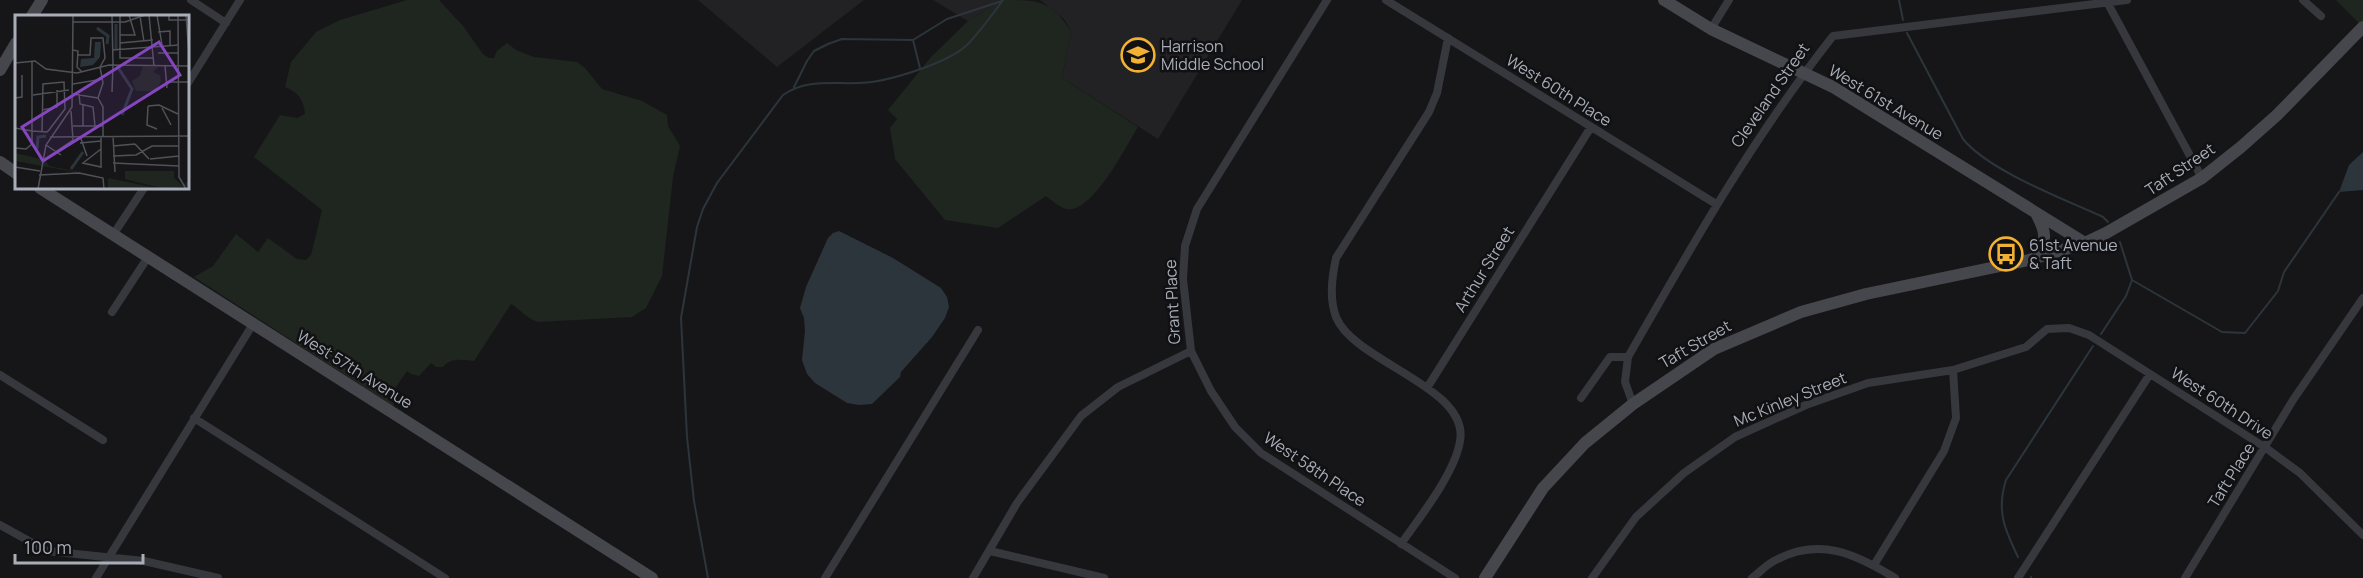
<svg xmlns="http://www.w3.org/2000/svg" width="2363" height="578" font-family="Manrope,sans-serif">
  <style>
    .built { fill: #222225 }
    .green { fill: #1e261f }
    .water { fill: #2c353c }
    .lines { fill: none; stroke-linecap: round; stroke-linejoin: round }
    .stream { stroke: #2c353c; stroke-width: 2 }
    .street { stroke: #37383d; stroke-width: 8 }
    .secondary { stroke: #45474d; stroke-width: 12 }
    .labels { text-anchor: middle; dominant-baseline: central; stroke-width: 5; stroke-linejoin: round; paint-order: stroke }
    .poi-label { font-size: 16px; fill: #a8adb8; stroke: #111113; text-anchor: start }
    .street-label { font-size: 16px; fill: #a8adb8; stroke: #111113 }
    .inset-river { fill: none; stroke: #2c353c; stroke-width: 3 }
    .inset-road { fill: none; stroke: #505258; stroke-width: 1.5 }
    .view { fill: #8446be; fill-opacity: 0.15; stroke: #8446be; stroke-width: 3 }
    .inset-edge { fill: none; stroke: #a8adb8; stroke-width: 3 }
  </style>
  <rect width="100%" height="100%" fill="#161618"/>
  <!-- built -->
  <path class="built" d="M698,0H864L777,67Z
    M933,0H1001L968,21Z
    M1040,0H1242L1158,139L1062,78L1071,31L1064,19Z"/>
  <!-- green -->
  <path class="green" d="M407,0H439L463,26L483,54L489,58H494L497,51L507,43L516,50L534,57L577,62L585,68L602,89L642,101L667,115L668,126L680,146L673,177L662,276L646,308L632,317L538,322C527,319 521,310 511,304L474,361C462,360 451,357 443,367H436L431,363L419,376L411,374L407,371L394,390L399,398L393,406L194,277L213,266L236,234L258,252L268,238L297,259L306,260L311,255L322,210L254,157L280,115L297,118L305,114C304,100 298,92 285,87L291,62L316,32L340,20Z
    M1001,0C1039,0 1050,0 1071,31L1062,78L1138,127C1126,146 1092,215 1066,209C1059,207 1051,200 1046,196L998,228L945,220L895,159L890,128L897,119L888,110L931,57L968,21Z
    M2336,0H2363V27Z"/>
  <!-- water -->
  <path class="water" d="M2363,152V190L2339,192L2349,165Z
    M839,231L893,258L941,288L947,297L949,307L945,318L932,337L901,372L900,377L872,404L859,405L847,403L815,383L807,374L802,360L805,331L804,318L800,308L806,287L828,238L833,233Z"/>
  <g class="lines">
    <!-- stream -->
    <path class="stream" d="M1899,0L1903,20
      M1907,33L1963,139C1989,171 2064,199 2103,217L2108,222
      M913,40L920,68
      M794,87L807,61L814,51L828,44L842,39L913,40L947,19L1002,1
      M2132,280L2222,332L2245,333L2278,291L2284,272L2339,192
      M2101,334L2126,296L2132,280L2120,242
      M2018,557C2005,530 1996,511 2006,480L2093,346
      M2031,577V578
      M708,578L694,501L687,437L681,318L697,227L703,209L717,183L783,95C806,79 831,84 858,83C885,83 950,63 969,43C980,31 993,14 1003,0"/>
    <!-- street -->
    <path class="street" d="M191,0L226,23
      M1386,0L1716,204
      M2106,0L2202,178
      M2303,0L2321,16
      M1711,29L1729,0
      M188,83L240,0
      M113,235L144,188
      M112,312L148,257
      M1191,351L1211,391L1235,427L1261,453L1455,578
      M0,375L103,440
      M1427,388L1591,127
      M1581,398L1610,357H1628
      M1633,404L1625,382L1628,357C1691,247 1754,136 1833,36L2127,0
      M194,418L445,578
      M0,525L47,551L144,561L218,578
      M1401,544C1420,517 1455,473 1460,441C1470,387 1354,362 1336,317C1329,298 1332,277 1336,258L1429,112L1437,93L1448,38
      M990,551L1104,578
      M1874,565L1944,451L1956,418L1953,370
      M96,578L253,324
      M825,578L978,330
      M973,578L1017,503L1081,416L1118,387L1191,351L1183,279L1185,246L1197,209L1327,0
      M1592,578L1636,517L1684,473L1735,437L1806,405L1868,383L1953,370L2026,347L2047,329L2069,328L2089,335L2266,448L2300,473L2363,535
      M1752,578C1759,573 1766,565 1774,561C1819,536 1856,554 1895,578
      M2018,578L2150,374
      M2185,578L2293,400L2363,298"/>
    <!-- secondary -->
    <path class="secondary" d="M1664,0L1711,29L1833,87L2085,243
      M32,16L42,0
      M0,70L16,43
      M0,162L16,173
      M40,188L652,578
      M2035,258C2048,240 2046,232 2036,213
      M1485,578L1543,488L1585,443L1633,404L1714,349L1801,312L1866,294L2029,260L2085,243L2106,233L2202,178L2241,147L2277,115L2363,27"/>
  </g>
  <!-- icons -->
  <defs>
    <symbol id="school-ring" viewBox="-11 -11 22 22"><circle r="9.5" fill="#111113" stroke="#f2b134" stroke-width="1.5"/><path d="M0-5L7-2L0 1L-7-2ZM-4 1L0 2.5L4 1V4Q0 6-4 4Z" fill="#f2b134"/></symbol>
    <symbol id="bus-ring" viewBox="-11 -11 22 22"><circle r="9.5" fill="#111113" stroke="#f2b134" stroke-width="1.5"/><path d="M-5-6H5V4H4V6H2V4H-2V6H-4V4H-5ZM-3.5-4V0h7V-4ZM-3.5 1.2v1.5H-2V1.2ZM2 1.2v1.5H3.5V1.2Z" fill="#f2b134"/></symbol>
  </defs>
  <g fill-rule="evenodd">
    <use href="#school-ring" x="1119" y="36" width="38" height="38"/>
    <use href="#bus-ring" x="1987" y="235" width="38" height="38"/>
  </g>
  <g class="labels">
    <!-- poi labels -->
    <g class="poi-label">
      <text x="1161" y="46">Harrison<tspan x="1161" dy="18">Middle School</tspan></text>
      <text x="2029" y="245">61st Avenue<tspan x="2029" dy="18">&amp; Taft</tspan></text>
    </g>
    <!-- street labels -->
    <g class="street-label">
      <text transform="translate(1559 90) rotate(32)">West 60th Place</text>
      <text transform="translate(1770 95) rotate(-55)">Cleveland Street</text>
      <text transform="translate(1886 102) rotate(31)">West 61st Avenue</text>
      <text transform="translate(2180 169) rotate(-34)">Taft Street</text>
      <text transform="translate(1484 269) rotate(-58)">Arthur Street</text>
      <text transform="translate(1172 302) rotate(-93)">Grant Place</text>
      <text transform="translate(1695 344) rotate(-30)">Taft Street</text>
      <text transform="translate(355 369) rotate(32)">West 57th Avenue</text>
      <text transform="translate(1790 399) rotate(-22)">Mc Kinley Street</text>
      <text transform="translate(2222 403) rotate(33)">West 60th Drive</text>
      <text transform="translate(1315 469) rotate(34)">West 58th Place</text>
      <text transform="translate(2231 475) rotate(-58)">Taft Place</text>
    </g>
  </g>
  <!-- overview -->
  <g transform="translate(15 15)">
    <rect width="174" height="174" fill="#161618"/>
    <path d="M128,51L143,52L138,57L145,60L146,67L140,76H121L117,66L125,61ZM0,138L30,145L34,151L147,174H93V163L0,146ZM110,156H159V163L167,170L174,166V171L149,174L110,164Z" fill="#1e261f"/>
    <path d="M80,27H86L85,42L78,50L65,52L66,44L79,43Z" fill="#2c353c"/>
    <path class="inset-river" d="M82,13L93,21L92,29M101,34V9M102,51L117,74L107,100M22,134L23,122L31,121M56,154L68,137"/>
    <path class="inset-road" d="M97,0L98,50M105,0V43H139M134,0L139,51M142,0L147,30M163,0L164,162L171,174M171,0L174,39M125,1L129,27M154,1V5H174M58,7H110L130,0M143,17L155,16V30M105,20H120L114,0M105,28L138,25M58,35L63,36L62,52L67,57M97,35L164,30M143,38H164M63,40H75L76,23H88L90,43L85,52M0,48L20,46L31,54L62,58L94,50L174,51M150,51L152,73M85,52L88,68L83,83L88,92V121M151,67H174M58,69L88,64M97,77L98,50M58,79L83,83M64,79L65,89L78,92L80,111M18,80L54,75M0,83L7,82V60M133,91L144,90L163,99M133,91L132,110L142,114M147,93L156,110M27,95L42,92V75M58,111H88M68,111V89M0,113L17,116L32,117L34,115L50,94L49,67L28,69L27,117M65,121L72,141M98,121L100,157M35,122L174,121M65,128L86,126M120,129L134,144M31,130L46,140M98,131L120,129M0,133L11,134L17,129V46M86,134L68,148L86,152V121M98,141L121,140L137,131H163M30,144L58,125L56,96M135,144L164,141M98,148L164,151M0,152L25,156M24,160L64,158L88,163L89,174M23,174L31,130L57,92L58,0"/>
    <path class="view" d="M144,27L165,60L28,146L7,112Z"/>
    <rect width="174" height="174" class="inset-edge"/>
  </g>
  <!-- scale -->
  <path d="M15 554v9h128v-9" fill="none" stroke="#a8adb8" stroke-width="3"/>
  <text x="24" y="554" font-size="18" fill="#a8adb8" stroke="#111113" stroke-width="4.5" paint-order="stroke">100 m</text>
</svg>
